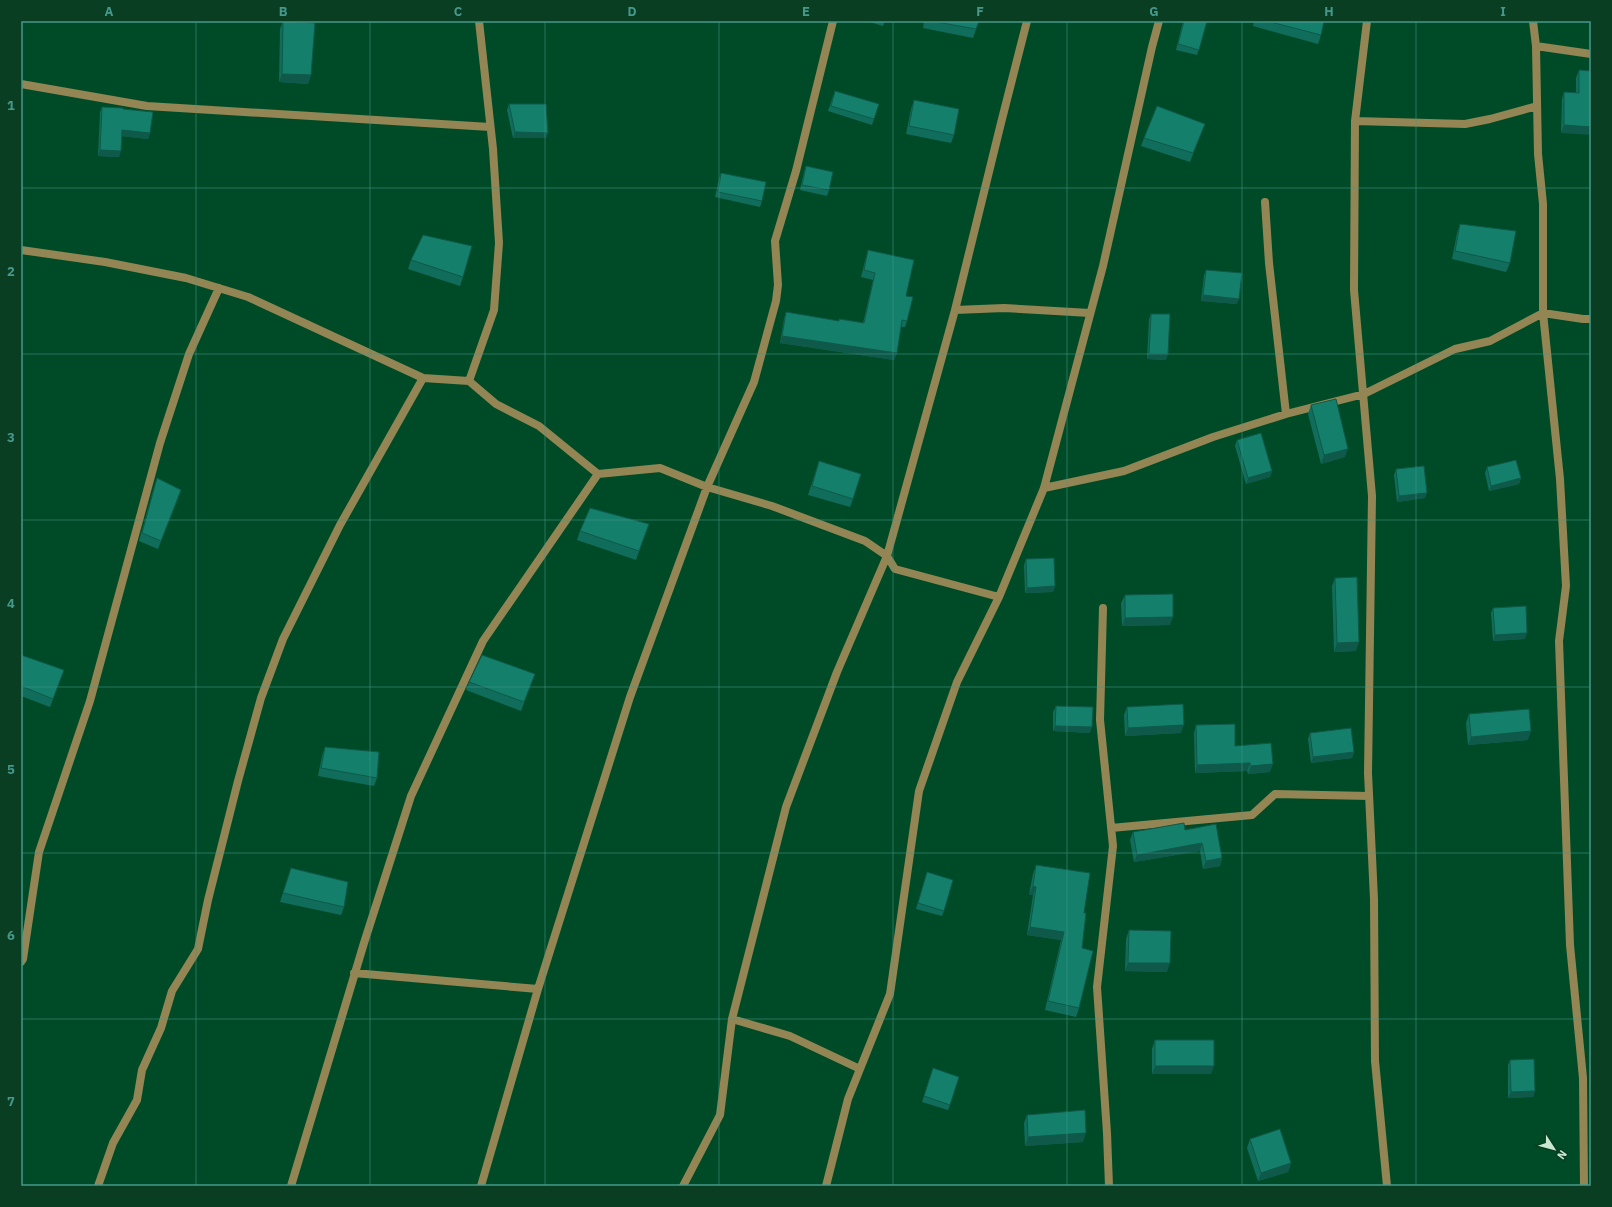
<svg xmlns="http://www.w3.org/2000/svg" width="1612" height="1207" font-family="'IBM Plex Sans',sans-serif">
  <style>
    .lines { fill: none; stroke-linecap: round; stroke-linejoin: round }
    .street { stroke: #938654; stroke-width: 8 }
    .wall { fill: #116d5b }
    .shaded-wall { fill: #0e594a }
    .building { fill: #147f6a; stroke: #0e594a }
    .grid { fill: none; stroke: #46988c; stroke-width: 1; stroke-opacity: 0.55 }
    .neatline { fill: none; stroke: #46988c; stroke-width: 1.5 }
    .grid-label { font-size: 13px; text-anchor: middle; font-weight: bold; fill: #46988c }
  </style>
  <rect width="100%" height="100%" fill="#004b27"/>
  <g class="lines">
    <!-- street -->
    <path class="street" d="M1367,21L1355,121L1354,290L1372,496L1368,773L1374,899L1375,1061L1387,1186
      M1533,21L1536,46L1538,154L1543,204V313L1560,479L1566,586L1559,641L1570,945L1583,1078L1584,1186
      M1536,46L1591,54
      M21,84L147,106L490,127
      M1355,121L1465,124L1490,119L1537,106
      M1265,202L1269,263L1286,414
      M21,250L105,262L186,278L248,297L423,378L469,381L496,404L539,426L598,474L660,468L707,487L772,506L865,541L887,556L895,569L999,597
      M955,310L1004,308L1090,313
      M469,381L494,310L499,243L493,149L479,21
      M1044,488L1124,471L1213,437L1286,414L1364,394L1455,349L1490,341L1543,313L1583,319H1591
      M1103,608L1100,720L1113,846L1097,987L1107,1133L1109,1186
      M1111,828L1252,815L1275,794L1369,796
      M21,962L23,959L39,852L90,701L160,443L189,354L219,288
      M354,973L538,989
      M732,1019L790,1036L860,1069
      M98,1186L113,1143L137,1100L142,1070L161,1028L172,991L198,949L208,900L238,781L261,698L283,639L340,525L423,378
      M291,1186L364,943L411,796L483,641L598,474
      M481,1186L538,989L630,697L707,487L754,382L776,301L778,285L775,241L796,171L833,21
      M683,1186L720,1115L732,1019L786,807L837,672L887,556L955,310L1001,123L1027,21
      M826,1186L848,1099L890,994L919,791L957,682L999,597L1044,488L1103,266L1152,47L1159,21"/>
  </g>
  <!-- wall -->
  <path class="wall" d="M283,21L311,75L308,84L279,82L280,29Z
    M866,21H885L883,26Z
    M924,21H979L973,38L923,28Z
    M1183,21H1207L1197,55L1176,50Z
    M1254,21H1324L1321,35L1318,44L1253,26Z
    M1579,70L1591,71L1561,133L1562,99L1564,92L1576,93V78Z
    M833,96L874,119L872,125L828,111Z
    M914,100L954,135L951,143L906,134L911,109Z
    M509,104L548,133L546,138H513L507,110Z
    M102,107L123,109L150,133L148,139L122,136L119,157L98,156L100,112Z
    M1205,124L1190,162L1141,146L1144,138Z
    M806,166L829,190L827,196L800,190L804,172Z
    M721,173L762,201L760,207L715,197L719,179Z
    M1460,224L1510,263L1506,272L1452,259L1457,233Z
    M868,250L906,296L907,321L905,327H901L897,353L894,360L780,343L784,319L786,312L839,321V319L863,323L873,280L861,277L866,257Z
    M411,260L463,277L460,286L408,269Z
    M1206,270L1237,304L1201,301L1204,275Z
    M1151,314L1166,360L1147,359L1149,319Z
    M1311,405L1345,457L1321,464L1308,414Z
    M1237,440L1272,471L1270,477L1246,484L1235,446Z
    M819,461L853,499L850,507L808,495Z
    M1487,467L1521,478L1519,484L1489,491L1485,473Z
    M1396,469L1425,498L1397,502L1394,475Z
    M157,478L178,499L158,549L139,541L154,487Z
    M649,524L636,560L577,540L580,531Z
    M1026,559L1055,586L1053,592L1025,593L1024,565Z
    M1335,578L1356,651L1334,652L1332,586Z
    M1125,595L1170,625L1122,626L1121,603Z
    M1493,608L1525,639L1493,641L1491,613Z
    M21,655L64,670L50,707L21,696Z
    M535,674L521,711L466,690L469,682Z
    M1056,706L1090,733L1053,731V712Z
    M1127,707L1181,733L1125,736L1124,715Z
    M1469,714L1528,740L1468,745L1466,723Z
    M1196,725L1270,772L1248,774L1247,771L1195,773L1194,733Z
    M1310,733L1354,752L1352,758L1311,763L1308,739Z
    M325,747L377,778L374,786L318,776L322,756Z
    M1185,830L1222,858L1220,866L1203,869L1200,851L1134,862L1130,840L1133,832Z
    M1036,865L1084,913L1079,1008L1076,1017L1045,1010L1061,940L1027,935L1033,895H1029L1033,874Z
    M291,868L344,907L341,915L280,902Z
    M927,872L944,911L942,916L916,909Z
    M1129,930L1167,972L1125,971L1126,939Z
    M1155,1040L1211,1074H1152V1049Z
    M1510,1060L1535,1091L1533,1097L1508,1098V1065Z
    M933,1068L950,1105L948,1110L922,1102Z
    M1027,1115L1083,1142L1025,1146L1024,1123Z
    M1250,1139L1291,1163L1288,1172L1258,1181L1247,1148Z"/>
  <!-- shaded-wall -->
  <path class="shaded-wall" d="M282,74L311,75L308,84L279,82Z
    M1564,125L1591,127V135L1561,133Z
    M122,130L150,133L148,139L120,136Z
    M515,132L548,133L546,138H513Z
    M100,150L121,151L119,157L98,156Z
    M1203,295L1239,299L1237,304L1201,301Z
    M782,336L897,353L894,360L780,343Z
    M1149,354H1168L1166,360L1147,359Z
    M1348,449L1345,457L1321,464L1324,455Z
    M1272,471L1270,477L1246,484L1248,478Z
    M1521,478L1519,484L1489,491L1491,486Z
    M1427,493L1425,498L1397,502L1399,496Z
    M1055,586L1053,592L1025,593L1027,588Z
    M1173,617L1170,625L1122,626L1125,618Z
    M1527,633L1525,639L1493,641L1495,635Z
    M1359,642L1356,651L1334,652L1337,643Z
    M1184,725L1181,733L1125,736L1128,728Z
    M1055,726L1092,727L1090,733L1053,731Z
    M1531,731L1528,740L1468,745L1471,737Z
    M1354,752L1352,758L1311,763L1313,757Z
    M1250,763L1247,771L1195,773L1197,765Z
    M1273,764L1270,772L1248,774L1251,766Z
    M1202,843L1200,851L1134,862L1137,855Z
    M1222,858L1220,866L1203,869L1206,861Z
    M1033,886L1036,887L1033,895H1029Z
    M1030,927L1064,932L1061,940L1027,935Z
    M1128,963H1170L1167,972L1125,971Z
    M1155,1066H1214L1211,1074H1152Z
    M1535,1091L1533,1097L1508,1098L1511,1092Z
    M1086,1133L1083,1142L1025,1146L1028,1137Z
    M1291,1163L1288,1172L1258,1181L1261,1173Z"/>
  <!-- building -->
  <path class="building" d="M283,21L315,23L311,75L282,74Z
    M931,21H979L976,29Z
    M1184,21H1207L1199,50L1178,44Z
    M1267,21H1324L1321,35Z
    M1579,70L1591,71V127L1564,125V92L1579,93Z
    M835,91L879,104L874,119L831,106Z
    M914,100L959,109L954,135L909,126Z
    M509,104H546L548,133L515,132Z
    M1157,106L1205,124L1193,153L1144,138Z
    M102,107L123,108V109L153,112L150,133L122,130L121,151L100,150Z
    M806,166L833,172L829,190L802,185Z
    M721,173L766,182L762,201L718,192Z
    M1460,224L1516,231L1510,263L1455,251Z
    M423,235L472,246L463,277L411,260Z
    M868,250L914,260L906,296L913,297L907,321L902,320L897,353L782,336L786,312L839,321V319L864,323L875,273L864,270Z
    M1206,270L1242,273L1239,299L1203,295Z
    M1151,314H1170L1168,354H1149Z
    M1336,399L1348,449L1324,455L1311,405Z
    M1261,433L1272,471L1248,478L1237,440Z
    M1516,460L1521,478L1491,486L1487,467Z
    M819,461L861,474L853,499L812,486Z
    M1424,466L1427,493L1399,496L1396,469Z
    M157,478L181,490L161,541L142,533Z
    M590,508L649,524L639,551L580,531Z
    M1054,558L1055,586L1027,588L1026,559Z
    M1357,577L1359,642L1337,643L1335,578Z
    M1173,594V617L1125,618V595Z
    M1526,606L1527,633L1495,635L1493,608Z
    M21,655L64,670L53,699L21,686Z
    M482,655L535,674L524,702L469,682Z
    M1183,704L1184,725L1128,728L1127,707Z
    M1056,706L1093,707L1092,727L1055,726Z
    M1529,709L1531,731L1471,737L1469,714Z
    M1235,724V746L1271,743L1273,764L1251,766L1250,763L1197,765L1196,725Z
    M1351,728L1354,752L1313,757L1310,733Z
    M325,747L379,752L377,778L321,768Z
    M1184,823L1185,830L1216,824L1222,858L1206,861L1202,843L1137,855L1133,832Z
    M1036,865L1090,873L1084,913H1086L1082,948L1093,951L1079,1008L1048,1001L1064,932L1030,927L1036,887L1033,886Z
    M291,868L348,882L344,907L283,893Z
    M927,872L953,880L944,911L918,903Z
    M1129,930L1171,931L1170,963H1128Z
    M1155,1040H1214V1066H1155Z
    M1534,1059L1535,1091L1511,1092L1510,1060Z
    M933,1068L959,1077L950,1105L924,1096Z
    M1085,1110L1086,1133L1028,1137L1027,1115Z
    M1280,1129L1291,1163L1261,1173L1250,1139Z"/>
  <!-- grid -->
  <path class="grid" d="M196,21V1186M370,21V1186M545,21V1186M719,21V1186M893,21V1186M1067,21V1186M1242,21V1186M1416,21V1186M21,188H1591M21,354H1591M21,520H1591M21,687H1591M21,853H1591M21,1019H1591"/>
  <!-- border -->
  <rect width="1612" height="1207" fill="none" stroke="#0a3e22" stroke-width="44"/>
  <!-- north arrow -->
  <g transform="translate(1554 1149) rotate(126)" stroke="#0a3e22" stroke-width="3" paint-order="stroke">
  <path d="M0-3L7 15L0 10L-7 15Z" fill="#c8e8d2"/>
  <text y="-6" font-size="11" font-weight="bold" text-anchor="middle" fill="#c8e8d2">N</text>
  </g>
  <rect x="22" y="22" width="1568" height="1163" class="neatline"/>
  <g class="grid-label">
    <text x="109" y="16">A</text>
    <text x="283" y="16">B</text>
    <text x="458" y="16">C</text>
    <text x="632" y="16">D</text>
    <text x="806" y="16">E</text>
    <text x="980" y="16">F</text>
    <text x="1154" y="16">G</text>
    <text x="1329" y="16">H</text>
    <text x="1503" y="16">I</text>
    <text x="11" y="110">1</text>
    <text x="11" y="276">2</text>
    <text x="11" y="442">3</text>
    <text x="11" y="608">4</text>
    <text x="11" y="774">5</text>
    <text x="11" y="940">6</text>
    <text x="11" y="1106">7</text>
  </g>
</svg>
